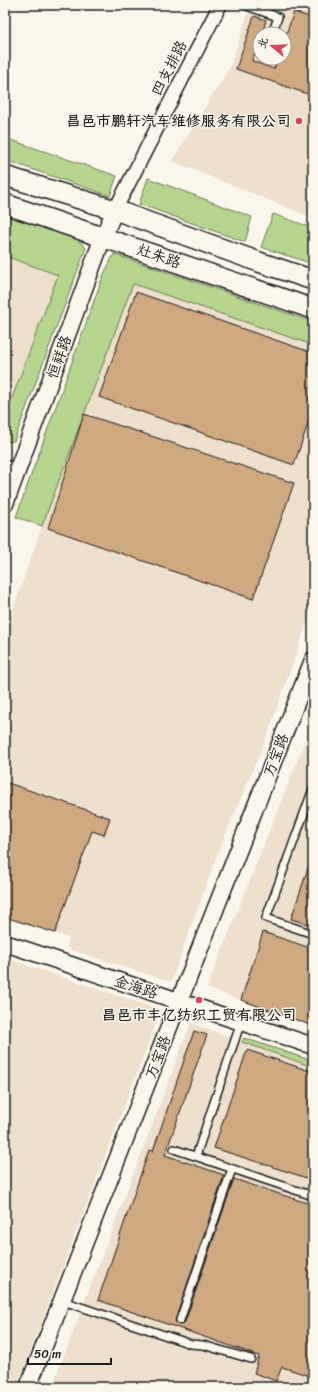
<svg xmlns="http://www.w3.org/2000/svg" width="318" height="1392" font-family="Sriracha,'LXGW WenKai TC',sans-serif">
  <style>
    .built { fill: #eee0cc; fill-rule: evenodd }
    .green { fill: #b6d58e; stroke: #697855 }
    .building { fill: #cfa981; stroke: #1c1c1c }
    .lines { fill: none; stroke-linecap: round; stroke-linejoin: round }
    .service-casing { stroke: #1c1c1c; stroke-width: 10 }
    .minor-casing { stroke: #1c1c1c; stroke-width: 16 }
    .tertiary-casing { stroke: #1c1c1c; stroke-width: 19 }
    .secondary-casing { stroke: #1c1c1c; stroke-width: 22 }
    .service { stroke: #fbf7ec; stroke-width: 7 }
    .minor { stroke: #fbf7ec; stroke-width: 13 }
    .tertiary { stroke: #fbf7ec; stroke-width: 16 }
    .secondary { stroke: #fbf7ec; stroke-width: 19 }
    .poi-dot { fill: #d1495b; stroke: #fbf7ec; stroke-width: 1.5 }
    .labels { text-anchor: middle; dominant-baseline: central; stroke-width: 3; stroke-linejoin: round; paint-order: stroke }
    .street-label { font-size: 15px; fill: #1c1c1c; stroke: #fbf7ec }
    .poi-label { font-size: 15px; font-weight: bold; fill: #1c1c1c; stroke: #fbf7ec; text-anchor: end }
  </style>
  <rect width="100%" height="100%" fill="#fbf7ec"/>
  <filter id="ink" filterUnits="userSpaceOnUse"><feTurbulence type="fractalNoise" baseFrequency=".025" numOctaves="2"/><feDisplacementMap in="SourceGraphic" scale="8" xChannelSelector="R" yChannelSelector="G"/><feConvolveMatrix kernelMatrix="1 2 1 2 8 2 1 2 1" color-interpolation-filters="sRGB"/></filter>
  <g filter="url(#ink)">
    <!-- built -->
    <path class="built" d="M251,5H313V218L172,161L230,67ZM260,34H284V58H260Z
      M5,256L58,275L5,417Z
      M133,284L313,345V606L267,736L217,855L171,982L66,948L69,938L5,917V632L42,526Z
      M313,721V1026L207,988Z
      M5,958L161,1010L17,1387H5Z
      M191,1023L313,1067V1387H52Z"/>
    <!-- green -->
    <path class="green" d="M5,138L117,176L110,196L5,160Z
      M148,178L252,217L245,242L139,204Z
      M5,213L74,236L86,248L14,441L5,442V417L58,275L5,256Z
      M273,214L313,228V264L261,247Z
      M114,254L313,322V345L133,284L42,526L16,517L103,276Z
      M244,1038L313,1061V1067L242,1042Z"/>
    <!-- building -->
    <path class="building" d="M294,12L313,18V96L236,69L254,16L266,20L262,34H260V39L252,61L274,69L278,58H284V40Z
      M136,292L313,353V409L294,465L99,397Z
      M84,414L294,483L253,599L48,528Z
      M8,783L110,818L104,835L92,831L55,933L5,917V796Z
      M311,859H313V926L291,919Z
      M263,932L313,949V1026L241,1000Z
      M194,1031L207,1035L165,1155L224,1175L175,1321L177,1324L181,1325L185,1322L234,1179L313,1205V1377L282,1367L276,1381L254,1373L259,1356L98,1300L149,1150L153,1151Z
      M247,1050L313,1072V1180L214,1148Z"/>
    <g class="lines">
      <defs>
        <path id="service" d="M244,5L278,17L272,34
          M5,464L18,468
          M313,789L266,918L313,934
          M174,1149L313,1196
          M196,1156L241,1022
          M63,1301L191,1344L203,1345L251,1359
          M180,1320L232,1169"/>
        <path id="minor" d="M115,210L220,5"/>
        <path id="tertiary" d="M5,504L103,237L115,210
          M5,943L313,1046
          M28,1387L313,660"/>
        <path id="secondary" d="M5,176L115,210L259,262L313,280
          M5,204L313,309"/>
      </defs>
      <!-- service casing -->
      <use href="#service" class="service-casing"/>
      <!-- minor casing -->
      <use href="#minor" class="minor-casing"/>
      <!-- tertiary casing -->
      <use href="#tertiary" class="tertiary-casing"/>
      <!-- secondary casing -->
      <use href="#secondary" class="secondary-casing"/>
      <!-- service -->
      <use href="#service" class="service"/>
      <!-- minor -->
      <use href="#minor" class="minor"/>
      <!-- tertiary -->
      <use href="#tertiary" class="tertiary"/>
      <!-- secondary -->
      <use href="#secondary" class="secondary"/>
    </g>
  </g>
  <!-- markers -->
  <g class="poi-dot">
    <circle cx="299" cy="121" r="4"/>
    <circle cx="199" cy="1000" r="4"/>
  </g>
  <g class="labels">
    <!-- street labels -->
    <g class="street-label">
      <text transform="translate(169 68) rotate(-63)">四支排路</text>
      <text transform="translate(159 256) rotate(19)">灶朱路</text>
      <text transform="translate(59 357) rotate(-70)">恒祥路</text>
      <text transform="translate(276 755) rotate(-69)">万宝路</text>
      <text transform="translate(136 987) rotate(18)">金海路</text>
      <text transform="translate(158 1057) rotate(-69)">万宝路</text>
    </g>
    <!-- poi labels -->
    <g class="poi-label">
      <text x="291" y="121">昌邑市鹏轩汽车维修服务有限公司</text>
      <text x="199" y="1015" text-anchor="middle">昌邑市丰亿纺织工贸有限公司</text>
    </g>
  </g>
  <!-- margin -->
  <rect width="318" height="1392" fill="none" stroke="#fbf7ec" stroke-width="20"/>
  <rect x="10" y="10" width="298" height="1372" fill="none" stroke="#1c1c1c" stroke-width="1.5" filter="url(#ink)"/>
  <!-- north arrow -->
  <g transform="translate(272 46) rotate(289)"><circle r="19" fill="#fbf7ec" stroke="#a29f99"/>
  <path d="M0-3L7 15L0 10L-7 15Z" fill="#d1495b"/>
  <text y="-6" font-size="11" font-weight="bold" text-anchor="middle" fill="#1c1c1c">北</text>
  </g>
  <!-- scale -->
  <path d="M28 1358v6h83v-6" fill="none" stroke="#1c1c1c" stroke-width="2"/>
  <text x="34" y="1358" font-size="12" fill="#1c1c1c" stroke="#fbf7ec" stroke-width="3" paint-order="stroke">50 m</text>
</svg>
